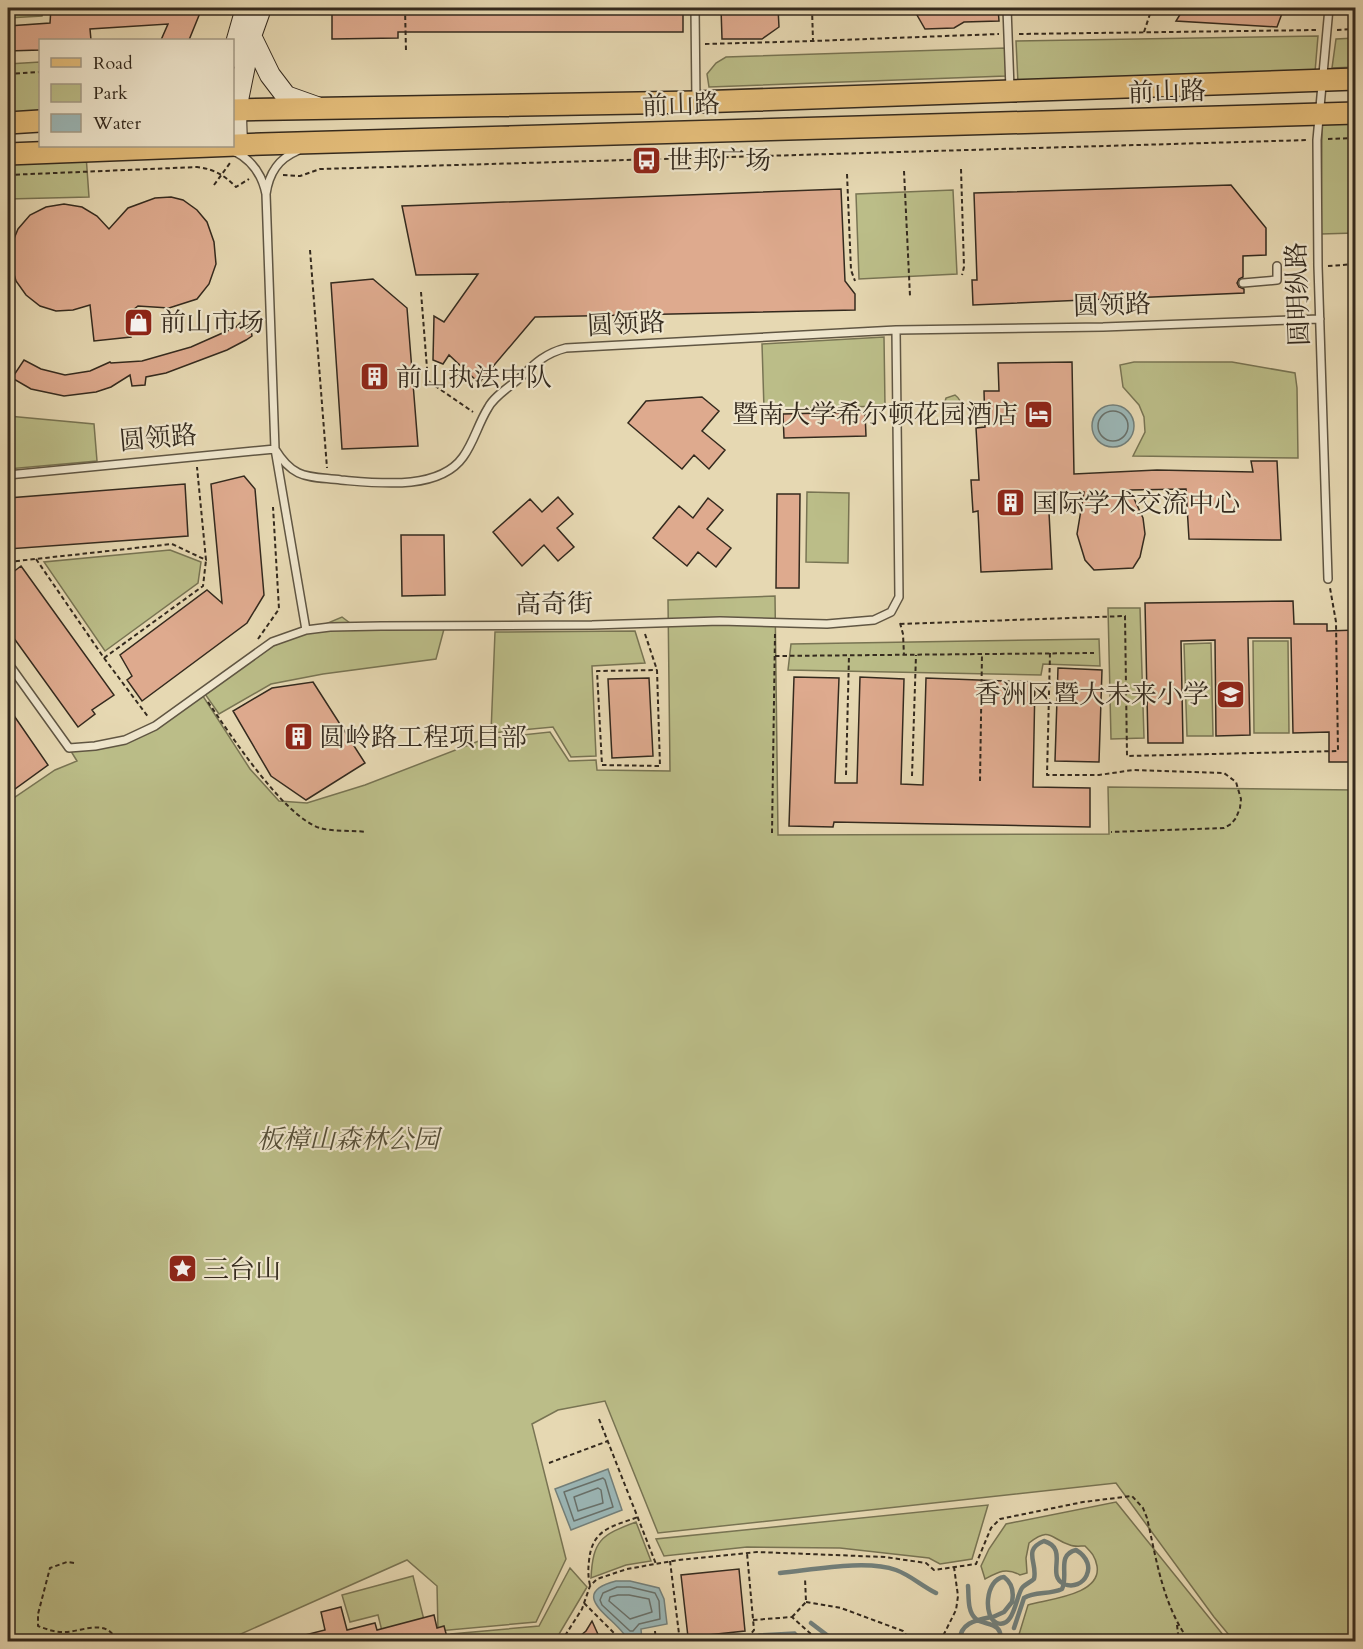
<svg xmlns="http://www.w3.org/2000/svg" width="1363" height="1649" font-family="Cardo,'Noto Serif SC',serif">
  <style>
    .green { fill: #bbbd88; stroke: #787453; stroke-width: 1.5 }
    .water { fill: #9bb7b7; stroke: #727f7a; stroke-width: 1.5 }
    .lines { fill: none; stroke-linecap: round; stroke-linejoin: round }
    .shore { stroke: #68706a; stroke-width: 1.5 }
    .stream { stroke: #727f7a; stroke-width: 4.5 }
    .building { fill: #deaa8e; stroke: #342a1e; stroke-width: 1.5 }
    .service-casing { stroke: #605643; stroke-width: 10 }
    .secondary-casing { stroke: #342a1e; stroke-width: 22 }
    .primary-casing { stroke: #342a1e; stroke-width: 24 }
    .path { stroke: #342a1e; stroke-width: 2; stroke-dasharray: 4.5 3; stroke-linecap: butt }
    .service { stroke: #efe6cd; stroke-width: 7 }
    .secondary { stroke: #efe6cd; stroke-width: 20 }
    .primary { stroke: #e3bc79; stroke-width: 21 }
    .labels { text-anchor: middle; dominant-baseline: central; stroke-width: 4.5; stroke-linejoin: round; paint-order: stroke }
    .street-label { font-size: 26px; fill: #342a1e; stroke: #efe6cd }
    .poi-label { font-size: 26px; fill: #342a1e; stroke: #efe6cd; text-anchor: start }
    .park-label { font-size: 26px; font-style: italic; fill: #564f38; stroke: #efe6cd }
  </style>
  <rect width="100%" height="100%" fill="#e6d8b2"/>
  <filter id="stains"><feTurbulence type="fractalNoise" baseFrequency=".00333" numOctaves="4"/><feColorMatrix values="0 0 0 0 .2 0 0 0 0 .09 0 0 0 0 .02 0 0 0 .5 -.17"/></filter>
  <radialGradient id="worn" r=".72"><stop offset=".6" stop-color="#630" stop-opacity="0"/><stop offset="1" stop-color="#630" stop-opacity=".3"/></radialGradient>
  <!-- green -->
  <path class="green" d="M8,8H43L42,16L8,18Z
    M1318,36L1315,72L1018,83L1016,41Z
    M1355,38V67L1332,68L1336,39Z
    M1006,48V76L709,87L707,74L716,63L726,57Z
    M40,62V112L8,114V64Z
    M1355,117V233L1321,234L1322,118Z
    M86,155L89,197L8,199V160Z
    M953,190L957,274L859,279L856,194Z
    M884,337L885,406L764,409L762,344Z
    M1134,362H1232L1295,373L1297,388L1298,458L1133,456L1145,432L1144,417L1139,405L1123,387L1120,365Z
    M955,395C963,401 963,411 958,419L950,422C942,416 943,407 946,398Z
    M8,416L94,424L97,461L8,469Z
    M807,492L849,493L848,563L806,562Z
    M170,550L201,562L198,583L105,651L44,562Z
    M775,596L778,835L1109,834L1108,787L1355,790V1641H1234L1214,1617L1116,1483L658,1533L605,1401L558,1410L532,1424L566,1559L536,1622L438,1631L437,1586L407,1560L225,1641L37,1642L36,1638L8,1640V802L55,770L77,761L69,748L125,740L155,726L201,693L250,769L279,801L307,803L365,785L484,739L550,732L569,761L596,760L597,770L670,771L668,600Z
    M1108,608H1140L1144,738L1111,739Z
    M342,617L358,629H444L436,659L323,674L271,684L219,714L205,694L273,646Z
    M635,631L645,663L592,666L596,756L571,757L553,727L491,733L495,632Z
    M1099,639L1100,666L1043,664L1041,675L788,670L791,644Z
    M1288,641L1289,733H1254L1253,641Z
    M1211,643L1213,736H1187L1184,644Z
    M1116,1502L1228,1641H1017L1028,1605C1048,1599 1102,1595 1097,1566C1095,1556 1092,1553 1085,1546C1080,1546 1074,1547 1070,1545C1050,1539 1051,1526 1029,1543L1026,1558L1027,1573L1020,1575C1006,1567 998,1572 985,1579L981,1566L989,1549L1006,1524Z
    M988,1505L972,1559L940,1564L929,1558L840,1548L747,1547L664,1556L656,1539Z
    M636,1522L651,1561L626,1565L591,1578C593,1540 601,1535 636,1522Z
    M570,1568L587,1587L555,1641H452L451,1634L539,1626Z
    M413,1576L425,1624L383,1635L378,1615L350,1622L342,1595Z"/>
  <!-- water -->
  <path class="water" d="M1092 426a21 21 0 1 1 42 0a21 21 0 1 1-42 0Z
    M608,1469L622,1510L571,1530L555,1489Z
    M616,1581H630L659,1588L664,1599L667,1624L641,1629L642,1641H628C622,1621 562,1595 616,1581Z
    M795,1632L804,1641H754L759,1634Z"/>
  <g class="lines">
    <!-- shore -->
    <path class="shore" d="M1098 426a15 15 0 1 1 30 0a15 15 0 1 1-30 0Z
      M603,1478L605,1480L613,1507L574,1521L564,1492Z
      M598,1488L601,1490L603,1503L578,1511L574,1497Z
      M617,1587H630L655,1593L659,1601L660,1619L639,1624L633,1631H630L602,1605L600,1600L603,1593Z
      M618,1595H629L649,1599L652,1612L630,1619L609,1601L610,1597Z"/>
    <!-- stream -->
    <path class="stream" d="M780,1573C812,1570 866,1559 896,1570C910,1575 922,1586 936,1593
      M968,1586C969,1596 967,1612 976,1619C985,1626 1004,1621 1000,1642
      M811,1623L836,1642
      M960,1642C959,1623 976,1620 991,1617H993L1004,1612L1012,1602C1014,1592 1012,1583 1004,1577C985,1579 983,1618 997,1623C1014,1629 1016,1596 1022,1588C1025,1584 1031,1582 1034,1579C1038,1563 1022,1550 1044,1541C1070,1549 1045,1575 1064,1584C1083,1592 1101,1565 1076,1550C1056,1555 1069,1575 1062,1589C1049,1595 1035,1591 1024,1598L1014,1628"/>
  </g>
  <!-- building -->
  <path class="building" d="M51,8H154V12H173L175,8H202L189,40H161L168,24L90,29L91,40H40V50L8,51V26L50,23Z
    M332,8H683V32H398V38L332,39Z
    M721,8H778L779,27L762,39H722Z
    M913,8H998L999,21L964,22L954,28L925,29Z
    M1184,8H1284L1277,27L1176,21Z
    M1231,185L1266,228V255L1243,256V277L1239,279L1237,283L1239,287L1244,289V293L973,305L972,280H977L974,193Z
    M841,189L845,281L855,294V310L535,317L479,383L449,355L443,364L433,360L434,316L444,322L478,274L416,275L402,206Z
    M171,197L183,200L197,210L207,222L214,242L216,264L209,284L197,299L169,308L138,306L128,314L131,337L94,341L90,305L73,310L56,311L40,306L26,295L16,281L11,264V246L18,229L30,215L46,207L64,204L82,207L97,216L109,229L128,208L155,198Z
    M373,279L407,308L418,446L342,449L331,283Z
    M248,315L252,336L246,340L227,350L166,373L146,377L145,385L132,386L130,375L111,387L96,392L64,396L31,389L12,378L24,360L41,369L65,375L90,371L110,362L111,363L142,361L191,347L236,327Z
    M1072,362L1074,474L1157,470L1253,472L1251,461H1277L1281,540L1189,539L1186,489L1130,490L1143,518L1145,534L1140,557L1133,568L1094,570L1085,560L1077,534L1084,492L1048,494L1052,569L981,572L978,511L973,512L971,480H979L976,428L985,427L984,391H999L998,363Z
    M702,397L719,411L702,431L725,450L709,469L694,455L682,469L628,423L646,401Z
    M865,412L866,436L784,438L783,414Z
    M244,476L255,489L264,595L247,623L142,701L127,680L132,676L120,655L207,590L222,603L211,484Z
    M185,484L188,536L8,549V498Z
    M777,494H800L799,588H776Z
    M558,497L573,514L557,528L574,547L558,561L544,545L522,566L493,532L530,499L542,512Z
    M708,498L723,510L707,529L731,548L716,567L698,552L687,566L653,538L679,506L693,518Z
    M401,535H444L445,595L402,596Z
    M21,566L114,695L92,710L95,714L78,727L8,630V576Z
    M1293,601L1294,624H1327V631L1356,630V762H1329V732L1293,733L1291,638H1248L1250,735L1216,736L1215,640L1181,641L1183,743H1148L1145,603Z
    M1058,668L1102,670L1099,762L1055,761Z
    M794,677L839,678L835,783H857L860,677L904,679L901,784L923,785L926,678L1035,682L1033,787L1090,788V827L834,822L833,827L789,826Z
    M649,678L653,756L612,758L608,679Z
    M313,682L365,763L306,800L271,776L233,711L272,688Z
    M8,707L48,765L8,794Z
    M739,1569L745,1631L688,1637L681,1575Z
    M341,1607L347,1630L375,1623L377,1630L434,1615L437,1628L444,1626L448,1641H298L297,1637L325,1630L321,1612Z
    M592,1621L601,1641H574L586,1631Z"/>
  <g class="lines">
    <defs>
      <path id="service" d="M695,8L696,101
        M1007,8L1010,89
        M234,151C252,160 262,174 266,194C269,173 278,159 297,151
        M266,194L275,449L306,630
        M1243,283L1277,280V266
        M8,475L275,449C294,480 308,476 341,480C377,483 439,491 463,457C474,442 478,424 488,408C494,396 511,386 521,377C535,363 546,353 566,348L896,330L1103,327L1320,319
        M1328,579L1318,266L1317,140L1329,8
        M8,663L69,748L95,746L125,740L155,726L272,642L306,630L330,627L381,626L592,625L720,621L827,624L874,620L891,612L899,597L896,330"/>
      <path id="secondary" d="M251,36L270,75L286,96L317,107
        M232,57L246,8
        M237,146L236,110L251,36L261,8"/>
      <path id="primary" d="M232,110L696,102L1356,79
        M8,123L40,121
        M8,154L262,144L1356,113"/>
    </defs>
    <!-- service casing -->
    <use href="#service" class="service-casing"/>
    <!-- secondary casing -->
    <use href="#secondary" class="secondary-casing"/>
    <!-- primary casing -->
    <use href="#primary" class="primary-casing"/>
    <!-- path -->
    <path class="path" d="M405,8L406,51
      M812,8L813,41L999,34
      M1337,30L1356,29
      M1144,32L1152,8
      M1019,34L1317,30
      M705,44L813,41
      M8,74L40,72
      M1328,139L1356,138
      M961,169L964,267L962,275
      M904,171L910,296
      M847,174L851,270L855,281
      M8,175L197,167C214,169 224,175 236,187L249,179
      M283,175L300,176L320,169L1308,140
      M214,185L230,163
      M310,250L327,468
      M1289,266H1307
      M1328,266L1356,264
      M421,292L428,381L473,412
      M36,559L104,658L203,586L206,560
      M8,562L172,544L206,560L197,467
      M900,623L903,634L904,655
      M900,624L1125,616L1127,756L1338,751L1336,622L1330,588
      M645,634L657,670L660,766L602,765L597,671L657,670
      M258,639L279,609L273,507
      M1050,653L1047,775H1099L1133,770L1224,773L1236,782L1241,799L1240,808L1236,818L1231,824L1224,828L1111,832
      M775,656L1094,653
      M104,658L149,718
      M208,702C230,734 284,817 320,828C334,832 352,830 366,832
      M846,775L849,655
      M912,776L916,655
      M980,781L982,654
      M772,833L775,634
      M599,1419L656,1564
      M549,1463L608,1441
      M670,1561L680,1642
      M74,1563L67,1562L50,1568L38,1614V1626C46,1629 54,1632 62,1632C81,1633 107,1616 117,1642
      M590,1585C588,1577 588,1569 589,1561C592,1529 611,1527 638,1517
      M806,1602L841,1608L903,1631L912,1642
      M584,1603L614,1633L618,1642
      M792,1617L806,1602L805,1578
      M753,1620L792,1617L820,1642
      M1177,1625L1179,1642
      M655,1631L656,1642
      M130,1642L150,1635
      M561,1642L582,1609L590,1586L597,1579L627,1569L678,1560L757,1552L885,1557L926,1563L934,1570L976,1564L991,1528L1000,1519L1083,1502L1132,1496L1143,1508L1147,1518C1157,1562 1163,1606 1190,1642
      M741,1642L745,1641L754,1630L747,1553
      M940,1642L956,1610L958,1596L954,1567"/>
    <!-- service -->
    <use href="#service" class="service"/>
    <!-- secondary -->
    <use href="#secondary" class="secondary"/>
    <!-- primary -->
    <use href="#primary" class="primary"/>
  </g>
  <!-- icons -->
  <defs>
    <symbol id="bus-square" viewBox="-11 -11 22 22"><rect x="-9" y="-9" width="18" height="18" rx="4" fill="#8f2418" stroke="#efe6cd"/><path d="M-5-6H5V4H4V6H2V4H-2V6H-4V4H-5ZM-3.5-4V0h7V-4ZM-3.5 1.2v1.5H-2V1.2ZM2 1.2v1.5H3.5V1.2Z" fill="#fff"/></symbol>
    <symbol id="shop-square" viewBox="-11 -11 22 22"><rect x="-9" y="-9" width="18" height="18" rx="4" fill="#8f2418" stroke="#efe6cd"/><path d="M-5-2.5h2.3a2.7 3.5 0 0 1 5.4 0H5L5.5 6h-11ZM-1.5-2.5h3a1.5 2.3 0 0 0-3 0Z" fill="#fff"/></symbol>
    <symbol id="building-square" viewBox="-11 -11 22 22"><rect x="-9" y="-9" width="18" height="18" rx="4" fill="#8f2418" stroke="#efe6cd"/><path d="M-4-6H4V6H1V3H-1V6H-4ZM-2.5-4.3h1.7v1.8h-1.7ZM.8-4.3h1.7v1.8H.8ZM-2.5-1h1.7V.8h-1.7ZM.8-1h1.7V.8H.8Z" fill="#fff"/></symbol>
    <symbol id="hotel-square" viewBox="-11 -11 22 22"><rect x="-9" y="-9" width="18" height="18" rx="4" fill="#8f2418" stroke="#efe6cd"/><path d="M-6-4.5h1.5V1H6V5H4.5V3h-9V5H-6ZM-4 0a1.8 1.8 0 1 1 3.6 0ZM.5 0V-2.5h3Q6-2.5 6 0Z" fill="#fff"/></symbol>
    <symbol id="school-square" viewBox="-11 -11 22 22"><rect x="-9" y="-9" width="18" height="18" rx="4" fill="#8f2418" stroke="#efe6cd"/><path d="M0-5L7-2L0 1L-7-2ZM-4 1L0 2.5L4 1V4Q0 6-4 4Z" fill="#fff"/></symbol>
    <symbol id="sight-square" viewBox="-11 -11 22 22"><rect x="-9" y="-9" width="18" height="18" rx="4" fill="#8f2418" stroke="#efe6cd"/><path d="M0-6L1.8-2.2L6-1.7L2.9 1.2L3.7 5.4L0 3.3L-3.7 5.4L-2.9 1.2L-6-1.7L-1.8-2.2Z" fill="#fff"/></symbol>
  </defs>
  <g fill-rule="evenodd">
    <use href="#bus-square" x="630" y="144" width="33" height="33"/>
    <use href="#shop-square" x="122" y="306" width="33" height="33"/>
    <use href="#building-square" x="358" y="360" width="33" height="33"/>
    <use href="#hotel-square" x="1022" y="398" width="33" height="33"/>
    <use href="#building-square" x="994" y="486" width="33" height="33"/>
    <use href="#school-square" x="1214" y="678" width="33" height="33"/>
    <use href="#building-square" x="282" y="720" width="33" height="33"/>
    <use href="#sight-square" x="166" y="1252" width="33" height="33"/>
  </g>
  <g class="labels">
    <!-- street labels -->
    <g class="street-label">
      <text transform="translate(1167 92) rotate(-2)">前山路</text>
      <text transform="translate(681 105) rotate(-2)">前山路</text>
      <text transform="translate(1298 294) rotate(-92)">圆明纵路</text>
      <text transform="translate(1112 305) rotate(-2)">圆领路</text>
      <text transform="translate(626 324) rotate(-3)">圆领路</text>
      <text transform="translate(158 438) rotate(-5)">圆领路</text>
      <text transform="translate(554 604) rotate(-1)">高奇街</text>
    </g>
    <!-- poi labels -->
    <g class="poi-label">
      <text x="667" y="160">世邦广场</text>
      <text x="160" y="322">前山市场</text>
      <text x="396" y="377">前山执法中队</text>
      <text x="1018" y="414" text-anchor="end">暨南大学希尔顿花园酒店</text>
      <text x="1032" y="503">国际学术交流中心</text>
      <text x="1209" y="694" text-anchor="end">香洲区暨大未来小学</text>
      <text x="319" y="737">圆岭路工程项目部</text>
      <text x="203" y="1269">三台山</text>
    </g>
    <!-- park labels -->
    <g class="park-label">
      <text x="348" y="1139">板樟山森林公园</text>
    </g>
  </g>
  <!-- margin -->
  <rect width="1363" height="1649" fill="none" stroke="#e6d8b2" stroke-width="30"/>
  <rect x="9" y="9" width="1345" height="1631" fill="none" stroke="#342a1e" stroke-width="3"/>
  <rect x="15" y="15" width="1333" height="1619" fill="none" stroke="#342a1e" stroke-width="1.5"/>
  <!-- legend -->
  <rect x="39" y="39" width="195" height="108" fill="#efe6cd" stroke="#a49b87" stroke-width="1.5"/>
  <rect x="51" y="58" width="30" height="9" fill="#e3bc79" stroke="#a49b87" stroke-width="1.5"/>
  <text x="93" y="69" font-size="18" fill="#342a1e">Road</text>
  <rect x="51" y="84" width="30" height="18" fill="#bbbd88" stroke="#a49b87" stroke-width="1.5"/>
  <text x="93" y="99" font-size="18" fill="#342a1e">Park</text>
  <rect x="51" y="114" width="30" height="18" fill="#9bb7b7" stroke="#a49b87" stroke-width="1.5"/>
  <text x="93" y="129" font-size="18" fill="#342a1e">Water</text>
  <rect width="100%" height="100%" filter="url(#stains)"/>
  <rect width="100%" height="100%" fill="url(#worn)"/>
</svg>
